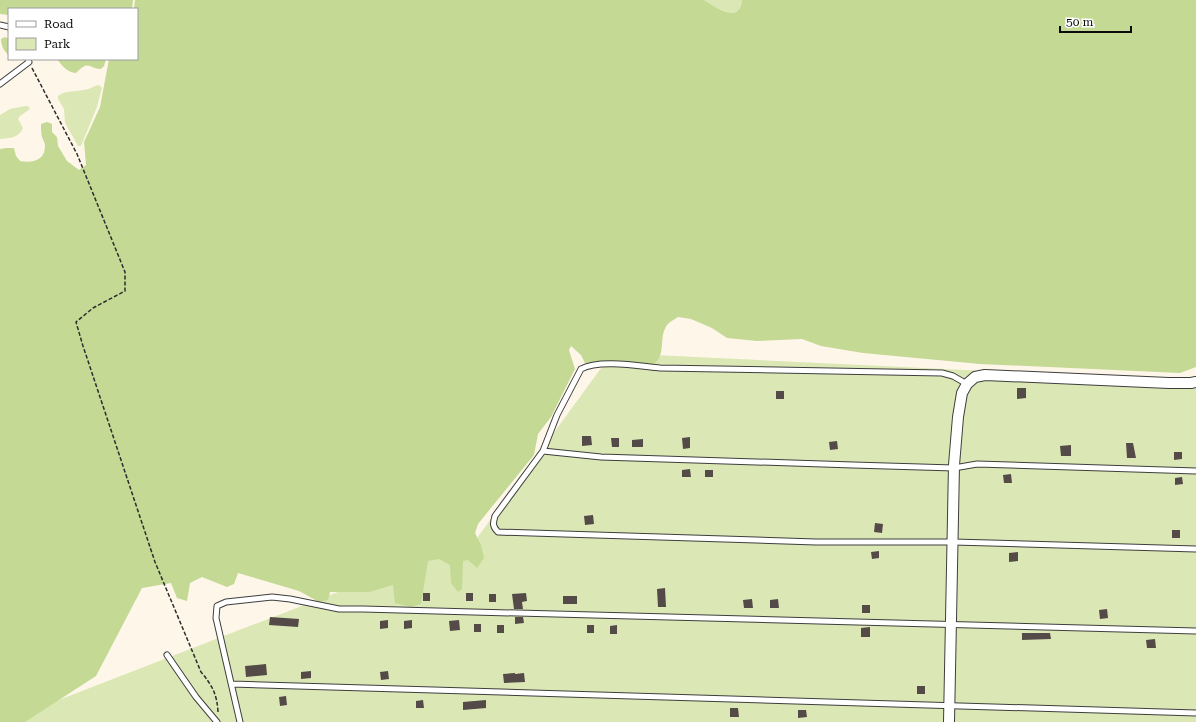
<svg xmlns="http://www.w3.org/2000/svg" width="1196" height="722" font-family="'Roboto Serif',serif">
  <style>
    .green { fill: #dbe8b5 }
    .forest { fill: #c3d994 }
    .building { fill: #544a48 }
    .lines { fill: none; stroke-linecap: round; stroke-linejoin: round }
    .lane-casing { stroke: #3e3e3e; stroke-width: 7 }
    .street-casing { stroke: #3e3e3e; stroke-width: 12 }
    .path { stroke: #2d2d2d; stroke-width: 1.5; stroke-dasharray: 4 2; stroke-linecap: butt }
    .lane { stroke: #fff; stroke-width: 5 }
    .street { stroke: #fff; stroke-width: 10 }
  </style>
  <rect width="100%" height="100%" fill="#fff6ea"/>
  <!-- green -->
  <path class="green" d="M704,0H742C740,25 715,7 704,0Z
    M99,85L102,88L97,107L81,146H78L65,123L64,109L58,99V96C66,90 74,92 83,90C89,90 93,86 99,85Z
    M25,106H28L30,109L20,116L18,119L23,128C19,138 10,138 0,139V115L10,109Z
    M612,353L1196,381V722H2L477,538Z"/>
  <!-- forest -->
  <path class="forest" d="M0,0H133L132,9H9V15L0,14Z
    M135,0H704C715,7 740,25 742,0H1196V367L1180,373L980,364L863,353L821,346L802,339L757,341L727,338L712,328L691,319L678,317C674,320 669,322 667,325C658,338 667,353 654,364L620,362L585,363L581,355L571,346L569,350L575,369L551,417L538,434L534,455L478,524L475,533L481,545L484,558L477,568L468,560L463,561L462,589L458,592L451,583L450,565L439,559L428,561L421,604L411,607L395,603L393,585L369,592H330L328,600L319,602L299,591L238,573L234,584L227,587L202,577L190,583L187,601L177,598L171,583L142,588L96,676L25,722H0V149L6,148H14L16,156L20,161C32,163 45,161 45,146C45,142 43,140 42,137C41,133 41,128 41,124L47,122L52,124V132L57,137L58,146L67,161L79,170L86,165L84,142L100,107L109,59H137V9H134Z
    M5,37L9,39V55C4,52 1,45 1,39Z
    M57,59H106L104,66L101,69C88,69 90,59 76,73C67,72 62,66 57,59Z"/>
  <!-- building -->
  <path class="building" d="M1017,388H1026V398L1017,399Z
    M776,391H784V399H776Z
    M582,436H591L592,445L582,446Z
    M690,437V448L683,449L682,438Z
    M611,438H619V447H612Z
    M643,439V447H632V440Z
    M837,441L838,449L830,450L829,442Z
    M1126,443H1133L1136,458H1127Z
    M1071,445V456H1061L1060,446Z
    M1174,452H1182V459L1174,460Z
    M690,469L691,477H682V470Z
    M705,470H713V477H705Z
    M1011,474L1012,483H1004L1003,475Z
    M1182,477L1183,484L1175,485V478Z
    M593,515L594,524L585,525L584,516Z
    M875,523L883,524L882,533L874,532Z
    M1172,530H1180V538H1172Z
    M879,551V558L872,559L871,552Z
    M1018,552V561L1009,562V553Z
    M665,588L666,607H658L657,589Z
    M423,593H430V601H423Z
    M466,593H473V601H466Z
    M526,593L527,601L522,602L523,609H514L512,594Z
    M489,594H496V602H489Z
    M563,596H577V604H563Z
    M752,599L753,608H744L743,600Z
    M778,599L779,608H770V600Z
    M862,605H870V613H862Z
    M1107,609L1108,618L1100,619L1099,610Z
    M270,617L299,619L298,627L269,625Z
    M515,617H523L524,623L515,624Z
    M388,620V628L380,629V621Z
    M412,620V628L404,629V621Z
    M459,620L460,630L450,631L449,621Z
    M474,624H481V632H474Z
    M497,625H504V633H497Z
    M587,625H594V633H587Z
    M617,625V634H610V626Z
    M870,627V637H861V628Z
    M1022,633H1050L1051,639L1022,640Z
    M1155,639L1156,648H1147L1146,640Z
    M266,664L267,675L246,677L245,666Z
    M311,671V678L301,679V672Z
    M388,671L389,679L381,680L380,672Z
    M515,673V674L524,673L525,682L504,683L503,674Z
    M917,686H925V694H917Z
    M286,696L287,705L280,706L279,697Z
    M423,700L424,708H416V701Z
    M486,700V708L463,710V702Z
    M730,708H738L739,717H730Z
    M798,710H806L807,717L798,718Z"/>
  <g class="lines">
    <defs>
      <path id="lane" d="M0,25L9,27
        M0,84L29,62L28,59
        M967,384L953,376L942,373L660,368C639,366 599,359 581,369L557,415L543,451L495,516C493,523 492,526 498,532L816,542H953L1196,549
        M543,451L601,457L853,465L954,468L977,464L1196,471
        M167,655L196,697L217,722
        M232,684L1196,713
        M240,722L216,618L217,606L226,602L272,597L290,599L339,609H363L1196,631"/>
      <path id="street" d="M949,722L954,465L958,417L962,393L967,384L975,377L985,375L1169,383H1191L1196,382"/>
    </defs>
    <!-- lane casing -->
    <use href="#lane" class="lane-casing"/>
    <!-- street casing -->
    <use href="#street" class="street-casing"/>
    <!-- path -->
    <path class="path" d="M32,68L77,154L125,272V291L93,308L76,322L83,346L155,562L201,672C212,685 217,694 218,712"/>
    <!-- lane -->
    <use href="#lane" class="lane"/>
    <!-- street -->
    <use href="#street" class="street"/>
  </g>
  <!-- legend -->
  <rect x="8" y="8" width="130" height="52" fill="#ffffff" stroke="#9d9d9d"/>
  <rect x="16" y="21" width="20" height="6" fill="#ffffff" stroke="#9d9d9d"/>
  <text x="44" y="28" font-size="12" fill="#0b0b0b">Road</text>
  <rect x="16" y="38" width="20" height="12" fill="#dbe8b5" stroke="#9d9d9d"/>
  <text x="44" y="48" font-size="12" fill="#0b0b0b">Park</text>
  <!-- scale -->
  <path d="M1060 26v6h71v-6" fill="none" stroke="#0b0b0b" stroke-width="2"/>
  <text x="1066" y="26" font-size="12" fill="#0b0b0b" stroke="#ffffff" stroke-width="3" paint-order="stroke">50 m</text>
</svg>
